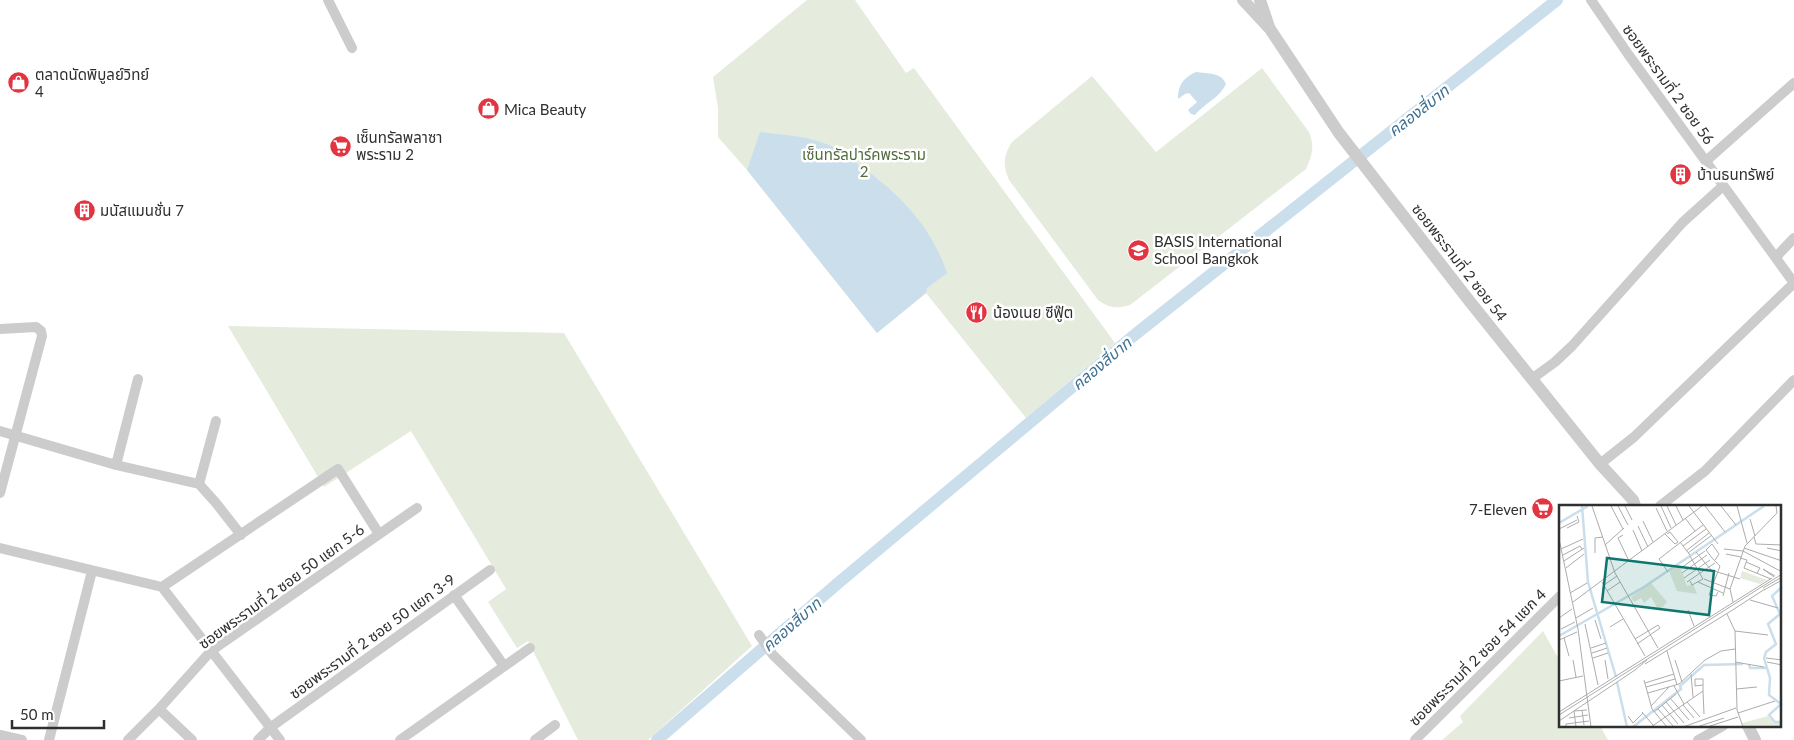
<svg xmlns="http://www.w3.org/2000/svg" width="1794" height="740" font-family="Lato,'Noto Sans Thai',sans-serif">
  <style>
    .green { fill: #e5ecdd }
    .water { fill: #cadeec }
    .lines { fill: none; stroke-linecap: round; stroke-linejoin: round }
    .canal { stroke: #cadeec; stroke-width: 12 }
    .minor { stroke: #ccc; stroke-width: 10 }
    .tertiary { stroke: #ccc; stroke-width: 12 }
    .labels { text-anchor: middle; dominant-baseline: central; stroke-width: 5; stroke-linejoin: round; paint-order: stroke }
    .poi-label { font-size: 15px; fill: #2f2f2f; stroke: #fff; text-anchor: start }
    .street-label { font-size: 15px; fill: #2f2f2f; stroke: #fff }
    .park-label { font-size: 15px; fill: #526b3d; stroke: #fff }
    .water-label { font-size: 16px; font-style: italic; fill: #3e7191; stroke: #fff }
    .inset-river { fill: none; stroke: #cadeec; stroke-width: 2.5 }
    .inset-road { fill: none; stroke: #acacac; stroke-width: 1 }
    .view { fill: #0f766e; fill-opacity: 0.15; stroke: #0f766e; stroke-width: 2.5 }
    .inset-edge { fill: none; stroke: #2f2f2f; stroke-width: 2.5 }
  </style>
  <rect width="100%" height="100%" fill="#fff"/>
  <!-- green -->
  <path class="green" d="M807,0H855L906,73L914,68L1115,343L1026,418L926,293L877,333L747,170L718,137V108L713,77Z
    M1262,68L1309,132C1315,146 1312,156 1306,169L1130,305C1116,309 1109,308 1098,300L1009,180C1003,166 1003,156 1012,142L1092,76L1156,152Z
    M228,326L564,333L752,646L648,740H578L528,641L517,648L488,602L506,589L411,431L324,487Z
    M1543,631L1560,661V726H1600L1608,740H1442L1463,722L1460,716Z"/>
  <!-- water -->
  <path class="water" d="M1196,72C1208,74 1221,72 1226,84C1219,99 1203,104 1195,115L1191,114L1188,110L1197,102L1189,93L1185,94L1178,99C1178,85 1183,78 1196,72Z
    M760,132C783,135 810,136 831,146C840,150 848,158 856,163C897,191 931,225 947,273L927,288L926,293L877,333L747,170Z"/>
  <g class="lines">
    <!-- canal -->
    <path class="canal" d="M657,740L837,584L1132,337L1557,0"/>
    <!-- minor -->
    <path class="minor" d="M328,0L352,48
      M1591,0L1628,54L1794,283
      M1706,161L1794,83
      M1776,257L1794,238
      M0,329L36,327L41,331L42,336L0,493
      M1533,378L1555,362L1572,346L1683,222L1723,186
      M0,431L116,465L199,484L216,503L241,535
      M1600,464L1634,437L1794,283
      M116,465L138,379
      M199,484L216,421
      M1660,506L1705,471L1794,380
      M0,548L162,587
      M454,595L504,666
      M759,635L773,655L861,740
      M159,709L192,740
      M0,735L22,740
      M49,740L92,571
      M128,740L159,709L211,651L417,508
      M258,740L271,727L490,570
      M280,740L162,587L338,469L379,534
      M400,740L530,648
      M535,740L555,725
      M1415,740L1560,596
      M1698,740L1723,726"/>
    <!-- tertiary -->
    <path class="tertiary" d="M1243,0L1270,29L1339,133L1467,298L1600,464L1633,500L1635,506
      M1260,0L1269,27
      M1748,726L1755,740"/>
  </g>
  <!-- icons -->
  <defs>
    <symbol id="shop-disc" viewBox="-11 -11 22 22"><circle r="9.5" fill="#e33441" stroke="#fff"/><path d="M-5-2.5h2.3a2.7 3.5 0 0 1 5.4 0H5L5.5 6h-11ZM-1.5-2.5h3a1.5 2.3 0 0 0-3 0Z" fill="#fff"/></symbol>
    <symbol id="supermarket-disc" viewBox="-11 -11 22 22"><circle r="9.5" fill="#e33441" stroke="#fff"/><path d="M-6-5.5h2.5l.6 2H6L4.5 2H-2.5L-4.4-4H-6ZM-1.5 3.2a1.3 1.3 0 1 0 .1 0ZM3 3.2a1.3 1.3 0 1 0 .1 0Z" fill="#fff"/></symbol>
    <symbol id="building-disc" viewBox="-11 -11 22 22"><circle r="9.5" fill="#e33441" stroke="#fff"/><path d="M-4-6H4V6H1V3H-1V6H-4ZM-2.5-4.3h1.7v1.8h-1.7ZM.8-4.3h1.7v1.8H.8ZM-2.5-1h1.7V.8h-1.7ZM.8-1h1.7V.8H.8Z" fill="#fff"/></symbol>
    <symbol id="school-disc" viewBox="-11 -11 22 22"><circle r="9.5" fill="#e33441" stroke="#fff"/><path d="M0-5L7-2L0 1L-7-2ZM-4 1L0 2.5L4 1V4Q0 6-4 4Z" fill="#fff"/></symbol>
    <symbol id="restaurant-disc" viewBox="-11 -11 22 22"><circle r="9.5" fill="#e33441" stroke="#fff"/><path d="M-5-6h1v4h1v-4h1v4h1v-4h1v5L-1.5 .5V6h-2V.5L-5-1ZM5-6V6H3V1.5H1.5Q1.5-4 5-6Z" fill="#fff"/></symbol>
  </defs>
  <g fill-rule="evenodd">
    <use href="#shop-disc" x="6" y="70" width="25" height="25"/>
    <use href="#shop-disc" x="476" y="96" width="25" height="25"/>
    <use href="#supermarket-disc" x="328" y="134" width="25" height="25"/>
    <use href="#building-disc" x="1668" y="162" width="25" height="25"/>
    <use href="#building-disc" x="72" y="198" width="25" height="25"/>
    <use href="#school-disc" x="1126" y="238" width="25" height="25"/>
    <use href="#restaurant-disc" x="964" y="300" width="25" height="25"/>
    <use href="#supermarket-disc" x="1530" y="496" width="25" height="25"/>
  </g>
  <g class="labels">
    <!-- poi labels -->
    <g class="poi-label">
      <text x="35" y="74">ตลาดนัดพิบูลย์วิทย์<tspan x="35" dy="17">4</tspan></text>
      <text x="504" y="109">Mica Beauty</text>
      <text x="356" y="137">เซ็นทรัลพลาซา<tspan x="356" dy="17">พระราม 2</tspan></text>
      <text x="1697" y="174">บ้านธนทรัพย์</text>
      <text x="100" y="210">มนัสแมนชั่น 7</text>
      <text x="1154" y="241">BASIS International<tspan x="1154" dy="17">School Bangkok</tspan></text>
      <text x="993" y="312">น้องเนย ซีฟู๊ต</text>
      <text x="1527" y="509" text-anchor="end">7-Eleven</text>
    </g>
    <!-- street labels -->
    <g class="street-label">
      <text transform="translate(1669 84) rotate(54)">ซอยพระรามที่ 2 ซอย 56</text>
      <text transform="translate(1460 262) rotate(52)">ซอยพระรามที่ 2 ซอย 54</text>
      <text transform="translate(281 586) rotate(-36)">ซอยพระรามที่ 2 ซอย 50 แยก 5-6</text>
      <text transform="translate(372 636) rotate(-36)">ซอยพระรามที่ 2 ซอย 50 แยก 3-9</text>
      <text transform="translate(1477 657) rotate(-45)">ซอยพระรามที่ 2 ซอย 54 แยก 4</text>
    </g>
    <!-- park labels -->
    <g class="park-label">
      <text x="864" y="154">เซ็นทรัลปาร์คพระราม<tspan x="864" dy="17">2</tspan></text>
    </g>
    <!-- water labels -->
    <g class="water-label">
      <text transform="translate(1418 110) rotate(-38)">คลองสี่บาท</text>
      <text transform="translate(1101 363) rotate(-40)">คลองสี่บาท</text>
      <text transform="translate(791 624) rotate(-41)">คลองสี่บาท</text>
    </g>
  </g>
  <!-- overview -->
  <g transform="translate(1559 505)">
    <rect width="222" height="222" fill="#fff"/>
    <path d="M120,59L128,81L134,79L138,89L118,86L110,66ZM183,66L208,75L201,79L181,73ZM92,78L108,97L100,106L92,92L85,98L82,93L75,97L72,92ZM209,211L215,218H222V222H185L183,218Z" fill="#e5ecdd"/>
    <path class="inset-river" d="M23,1L29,77L57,172M0,18L29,1M223,82L213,91L221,109L209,119L217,139L207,147L205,153L211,173L210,190L222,199L210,210L216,217H223M0,131L85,82L205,1M190,159L191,163H207M58,177L68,222M74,222L122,184L121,181L145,160L184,159"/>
    <path class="inset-road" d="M33,1L56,68L99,143M52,1L64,24M59,1L69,20M66,1L73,15M102,1L112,23M108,1L117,20M117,1L124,15M130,1L159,39M146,1L166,27M162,1L177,20M178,1L188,38M97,3L108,26M126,13L136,26M191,14L196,31M84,16L94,37M79,21L89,42M8,23L20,17L18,11M0,24L18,15M74,25L83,46M106,29L116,39L119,37L111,27L108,29M64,30L59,33L70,56M195,32L197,39L223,40M0,34L19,124L32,222M121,37L131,50M46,40L65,23M124,41L147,24M185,43L223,56M208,43L223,46M2,44L24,34M165,44L184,46L223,67M127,46L150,28M137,47L152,65L181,74M36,48V33L44,32M129,48L153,30M167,49L182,52M4,50L21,41L23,44M181,53L188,55L185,63L212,74M156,55L160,49L153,39L147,45L153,53L161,61L150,90L157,91L159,87M5,56L25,43M187,57L201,63L198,68M7,63L25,49M122,63L146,46M109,67L100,54L144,20M123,68L148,50M215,72L204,64L216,71M125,73L151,55M145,74L171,84M131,76L133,80L144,74L131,51M43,77L78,137M128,77L156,58M139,77L164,88M45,80L58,71M204,83L223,72M205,85L223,75M48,86L61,77M11,88L28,78M164,91L170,68M191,95L219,103M14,97L143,1M174,97L171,84L186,41L218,8L217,1M129,105L135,121M172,106L206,84M168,109L176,126L178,205L184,222M0,113L13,104M17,113L34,103M36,115L42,134M26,119L39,180M51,122L64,114M2,124L16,117M176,126L209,130M5,133L10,151M76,134L99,120L101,123L78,139M0,135L18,127M78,137L86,151M32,143L47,138M108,146L118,180M33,148L48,143M34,153L49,148M207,153L223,155M14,155L17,172M46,155L49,174M116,155L123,177M176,157L205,162M208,157L223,160M86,159L172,106M76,165L88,155M132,169L134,192M85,175L93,204L108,222M0,176L24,171M86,178L115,169M144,180L136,181V174H144V186L145,209M115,181L125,199M87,182L116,174M177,184L198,182M89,188L120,179L146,155L162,146L176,144M111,193L130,215M107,197L125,218M128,197L141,212M103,200L119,219M124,200L135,213M92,201L110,182M99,204L115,222M23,205L25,220M0,207L213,73M83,207L94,220M95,207L117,189M179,208L216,196M0,210L223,69M69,211L74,218L84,208M10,213L29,210M0,216L76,165M7,222V219L30,216M17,222L15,206L28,205M92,222L144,186M124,222L177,203M138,222L165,213M148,222L179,212"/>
    <path class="view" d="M48,53L155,66L150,110L43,97Z"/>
    <rect width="222" height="222" class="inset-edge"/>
  </g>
  <!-- scale -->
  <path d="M12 720v8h92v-8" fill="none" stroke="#2f2f2f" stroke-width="2.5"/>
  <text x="20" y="720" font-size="15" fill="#2f2f2f" stroke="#ffffff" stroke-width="4" paint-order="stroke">50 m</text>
</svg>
